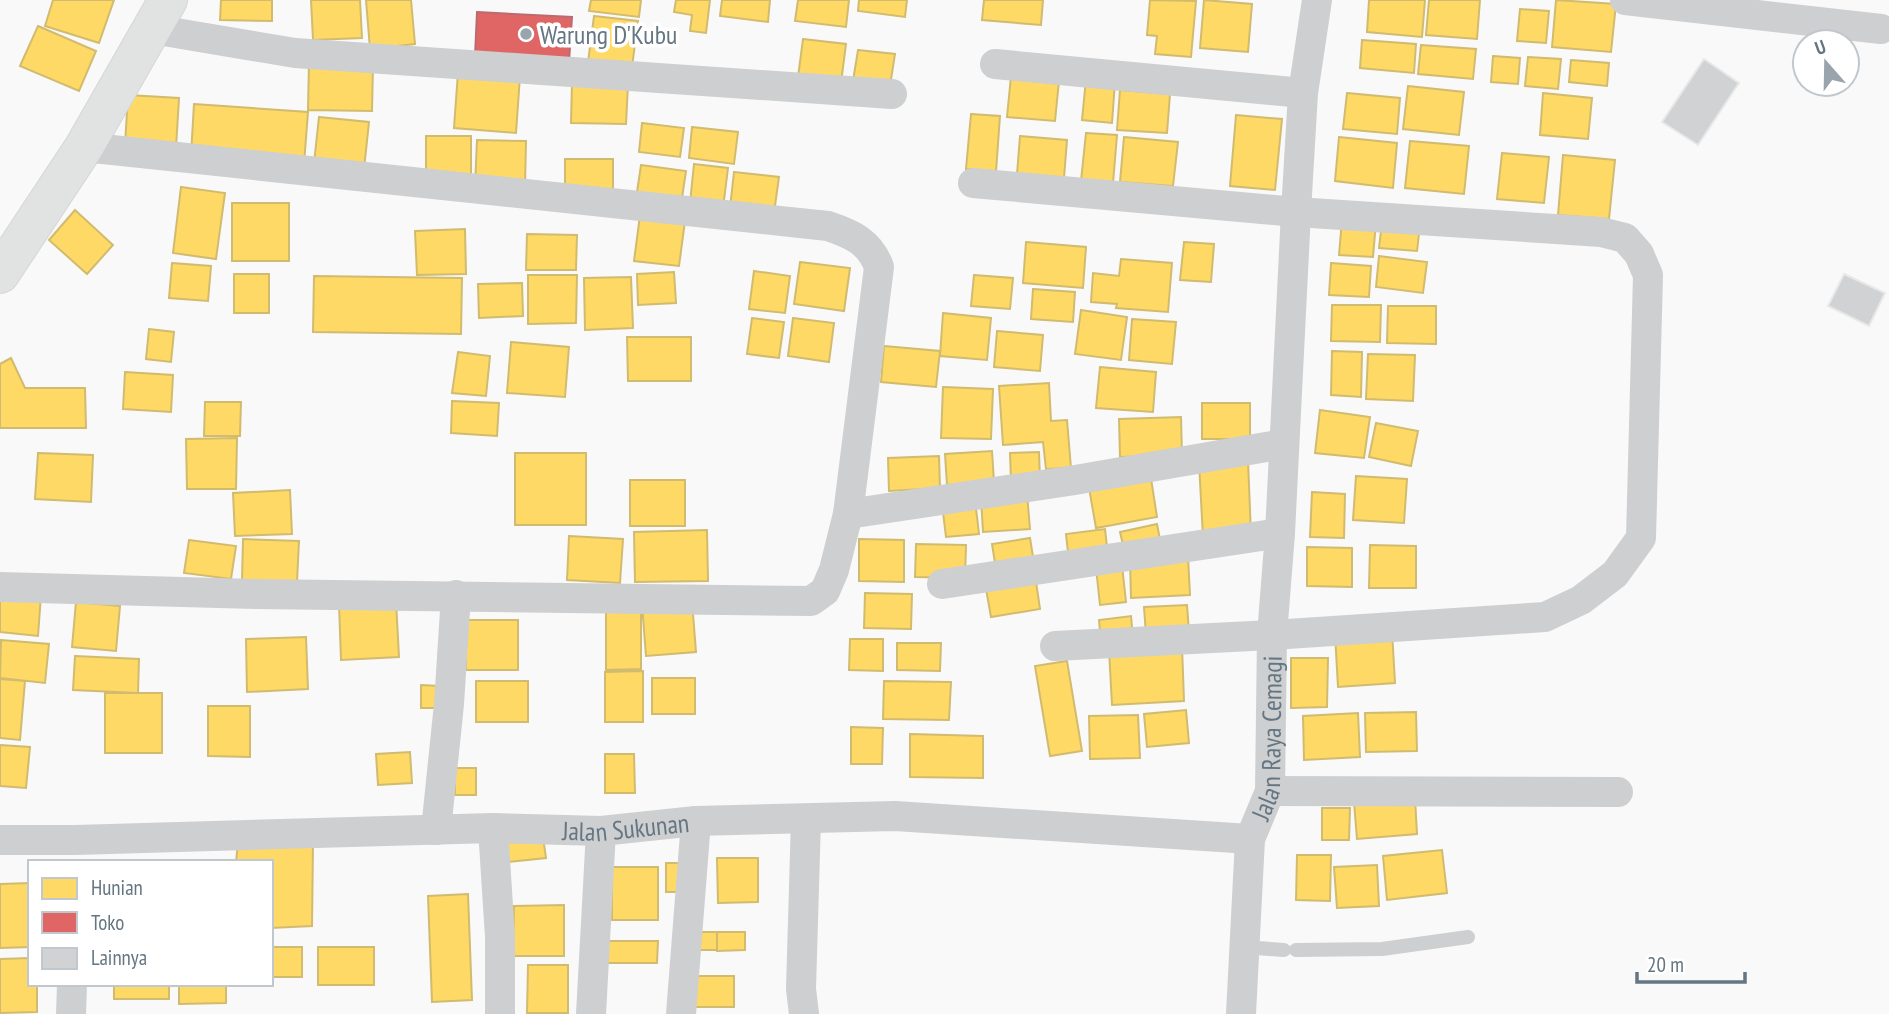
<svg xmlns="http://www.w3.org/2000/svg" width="1889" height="1014" font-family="'PT Sans Narrow',sans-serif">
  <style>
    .homes { fill: #ffd966; stroke: #d1bb6f; stroke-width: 2 }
    .shops { fill: #e06666; stroke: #bb6b6f; stroke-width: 2 }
    .building { fill: #d0d2d3; stroke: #e8e8e8; stroke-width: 2 }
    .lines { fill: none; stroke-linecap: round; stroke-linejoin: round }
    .secondary-casing { stroke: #d5d6d7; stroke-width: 40 }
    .lane { stroke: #cecfd0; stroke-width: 14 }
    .street { stroke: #cecfd0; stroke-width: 30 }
    .secondary { stroke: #e1e2e2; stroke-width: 38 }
    .poi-dot { fill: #99a4ac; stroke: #fff; stroke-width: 2.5 }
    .labels { text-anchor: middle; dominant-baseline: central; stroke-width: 7; stroke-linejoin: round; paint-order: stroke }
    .poi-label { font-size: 26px; fill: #657683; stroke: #fff; text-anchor: start }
    .street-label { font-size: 26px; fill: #657683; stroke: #fff }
  </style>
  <rect width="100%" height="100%" fill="#f9f9f9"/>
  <!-- homes -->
  <path class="homes" d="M53,0H114L99,43L45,26Z
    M221,0H272V21L220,20Z
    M311,0H360L362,38L313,40Z
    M366,0H411L415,44L370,49Z
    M591,0H641L639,17L589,11Z
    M676,0H710L706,33L690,31L692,15L674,12Z
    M722,0H770L768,22L720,16Z
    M798,0H849L846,27L795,21Z
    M859,0H907L905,17L858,11Z
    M984,0H1043L1041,25L982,20Z
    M1150,0L1196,1L1191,57L1155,54L1157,36L1147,35Z
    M1204,0L1252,4L1248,52L1200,48Z
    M1369,0H1425L1422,37L1367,32Z
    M1429,0H1480L1477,39L1426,35Z
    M1556,0L1616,4L1611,52L1552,47Z
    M1520,9L1549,11L1546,43L1517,41Z
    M594,16L638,21L632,67L588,62Z
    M38,26L96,51L79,91L20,66Z
    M803,39L846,44L841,83L798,77Z
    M1362,40L1416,44L1414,73L1360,68Z
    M1421,45L1476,49L1473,79L1418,74Z
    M858,50L895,54L890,86L853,81Z
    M1493,56L1520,58L1518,84L1491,82Z
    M1528,57L1561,59L1558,89L1525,86Z
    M1571,60L1609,63L1607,86L1569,82Z
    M309,62L373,64L372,111L308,110Z
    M458,72L520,76L516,133L454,128Z
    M1011,76L1059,81L1055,121L1007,117Z
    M1086,79L1115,82L1112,123L1082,120Z
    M572,83L628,84L626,124L571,123Z
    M1408,86L1464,92L1459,135L1403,129Z
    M1120,90L1170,94L1167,133L1117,130Z
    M1347,93L1400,98L1397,134L1343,129Z
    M1543,93L1592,98L1588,139L1540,135Z
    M128,95L179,98L176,148L125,145Z
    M194,104L308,112L304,164L191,155Z
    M971,114L1000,116L996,172L966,169Z
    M1236,115L1282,119L1275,190L1230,186Z
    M319,117L369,122L364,169L314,163Z
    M642,123L684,128L680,157L639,152Z
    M692,127L738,132L734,164L689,158Z
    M1086,133L1117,135L1113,183L1081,181Z
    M426,136H471V182H426Z
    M1020,136L1067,140L1064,178L1017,174Z
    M1124,137L1178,142L1173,186L1120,182Z
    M1339,137L1397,143L1393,188L1335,181Z
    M477,140L526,141L525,187L475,186Z
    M1410,141L1469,146L1464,194L1405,188Z
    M1502,153L1549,157L1544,203L1497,199Z
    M1563,155L1615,160L1609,219L1558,215Z
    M565,159H613V195H565Z
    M694,164L728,168L723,208L690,203Z
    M641,165L686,171L681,205L636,199Z
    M734,172L779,177L774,213L730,208Z
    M181,187L225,193L216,259L173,253Z
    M232,203H289V261H232Z
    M75,210L113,245L87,274L49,240Z
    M640,215L685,221L679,266L634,261Z
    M1342,219L1376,222L1373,257L1339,255Z
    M1382,222L1420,225L1417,251L1379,248Z
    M465,229L466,274L417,275L415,231Z
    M527,234L577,235L576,270H526Z
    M1026,242L1086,247L1083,288L1023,283Z
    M1184,242L1214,244L1211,282L1180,280Z
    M1379,256L1427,262L1423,293L1376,287Z
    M1121,259L1172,263L1168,312L1116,308L1117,304L1091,302L1093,273L1119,276Z
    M800,262L850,268L844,311L794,304Z
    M172,263L211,266L208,301L169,298Z
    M1331,263L1371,266L1369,297L1329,295Z
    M754,271L790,276L785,313L749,309Z
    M674,272L676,303L638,305L637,274Z
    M234,274H269V313H234Z
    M528,275H577L576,323L528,324Z
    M974,275L1013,278L1010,309L971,306Z
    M314,276L462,278L461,334L313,332Z
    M631,277L633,328L585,330L584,278Z
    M522,283L523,316L479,318L478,284Z
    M1033,289L1075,292L1073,322L1031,319Z
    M1332,305H1381L1380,342L1331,341Z
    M1388,306H1436V344L1387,343Z
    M1081,310L1127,317L1121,360L1075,354Z
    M943,313L991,318L987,360L940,356Z
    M752,318L784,322L779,358L747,354Z
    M793,318L834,323L829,362L788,356Z
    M1132,319L1176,322L1172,364L1129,360Z
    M149,329L174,332L171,362L146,359Z
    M997,331L1043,335L1040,371L994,367Z
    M627,337H691V381H628Z
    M511,342L569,347L565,397L507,393Z
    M884,346L940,351L936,387L881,382Z
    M1332,351L1362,352L1361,397L1331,395Z
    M458,352L490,356L486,396L452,393Z
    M1368,354L1415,355L1413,401L1366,399Z
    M11,358L25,388H85L86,428H0V364Z
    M1100,367L1156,372L1153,412L1096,408Z
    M125,372L173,375L171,412L123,409Z
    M1049,383L1051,421L1067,420L1071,468L1046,469L1043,442L1003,445L999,386Z
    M943,387L993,389L991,439L941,438Z
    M452,401L499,403L497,436L451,433Z
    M205,402H241L240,436H204Z
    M1202,403H1250V439H1202Z
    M1320,410L1370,417L1364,458L1315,453Z
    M1181,417L1182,455L1120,457L1119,419Z
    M1376,423L1418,431L1411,466L1369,457Z
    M237,438L236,489H187L186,439Z
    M992,451L994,482L947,485L945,454Z
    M1039,452L1040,479L1011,480L1010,453Z
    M38,453L93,455L91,502L35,499Z
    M515,453H586V525H515Z
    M939,456L940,488L889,491L888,458Z
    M1248,461L1251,534L1203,537L1199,463Z
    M1150,472L1157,517L1096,528L1088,482Z
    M1356,476L1407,479L1404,523L1353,520Z
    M630,480H685V526H630Z
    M290,490L292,534L235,536L233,493Z
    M1312,492L1345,494L1344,538L1310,537Z
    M1027,494L1030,529L983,532L981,498Z
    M975,500L979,534L946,537L942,504Z
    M1157,524L1161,545L1125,553L1120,532Z
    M1105,529L1108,556L1069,561L1066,534Z
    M707,530L708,581L635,582L634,532Z
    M569,536L623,539L620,583L567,580Z
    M1030,538L1034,563L996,569L992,544Z
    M243,539L299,541L297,582L242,580Z
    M859,539L904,540V582L859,581Z
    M189,540L236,546L231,579L184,573Z
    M916,544L966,545L965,578L915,577Z
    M1370,545L1416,546V588H1369Z
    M1307,547L1352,548V587L1307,586Z
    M1188,557L1190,595L1131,598L1130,559Z
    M1122,565L1126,602L1100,605L1096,568Z
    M1035,575L1040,609L991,617L985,583Z
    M0,592L41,595L38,636L0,632Z
    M865,593L912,594L911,629L864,628Z
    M396,601L399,657L341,660L339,604Z
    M692,601L696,652L646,656L642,604Z
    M76,602L120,606L116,651L72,647Z
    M1187,605L1189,632L1146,635L1144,607Z
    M606,612H641V669L606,670Z
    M1131,616L1133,638L1101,642L1099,620Z
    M466,620H518V670H466Z
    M1392,631L1395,683L1338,687L1335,634Z
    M306,637L308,689L247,692L246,639Z
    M850,639H883V671L849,670Z
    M1,640L49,644L45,683L0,678Z
    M897,643H941L940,671L897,670Z
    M1182,646L1184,701L1112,705L1109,650Z
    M75,656L139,659L138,693L73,690Z
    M1291,658H1328L1327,707L1291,708Z
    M1067,661L1082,751L1050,756L1035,666Z
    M643,671V722H605V672Z
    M652,678H695V714H652Z
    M0,679L25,681L20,740L0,738Z
    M476,681H528V722H476Z
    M884,681L951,682L949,720L883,719Z
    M421,685L439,686V708H421Z
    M105,693H162V753H105Z
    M208,706H250V757L208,756Z
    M1186,710L1189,743L1147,747L1144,714Z
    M1416,712L1417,751L1366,752L1365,713Z
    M1358,713L1360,757L1304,760L1303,716Z
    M1138,715L1140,758L1090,759L1089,716Z
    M851,727L883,728L882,764H851Z
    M910,734L983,736V778L910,777Z
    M0,745L30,747L26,788L0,786Z
    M410,752L412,783L378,785L376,754Z
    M605,754H634L635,793H605Z
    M455,768H476V795H455Z
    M1415,798L1417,834L1357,839L1354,802Z
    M1322,808H1350L1349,840H1322Z
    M543,837L546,858L507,862L505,842Z
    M238,843H313L312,926L271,928V862H236Z
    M1442,850L1447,893L1387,900L1383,856Z
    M1297,855H1331L1330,901L1296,900Z
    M717,858H758V902L718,903Z
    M666,863H688V892H666Z
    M1377,865L1379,906L1337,908L1334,867Z
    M612,867H658V920H612Z
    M30,883V947L0,948V884Z
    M468,894L472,1000L432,1002L428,896Z
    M564,905V956H513L514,906Z
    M692,932H717V950H692Z
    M717,932H745V950L717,951Z
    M608,941H658L657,963H608Z
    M271,947H302V977H271Z
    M318,947H374V985H318Z
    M30,958V984H37V1012L0,1013V959Z
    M528,965H568V1013H527Z
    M688,976H734V1007H688Z
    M114,984H169V999H114Z
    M179,984H226V1003L179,1004Z"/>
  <!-- shops -->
  <path class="shops" d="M477,12L572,17L569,62L475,56Z"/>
  <!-- building -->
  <path class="building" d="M1704,59L1739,83L1698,145L1662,122Z
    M1844,274L1885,293L1869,326L1828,306Z"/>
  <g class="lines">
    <defs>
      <path id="secondary" d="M0,274L84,147L168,0"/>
    </defs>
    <!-- secondary casing -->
    <use href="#secondary" class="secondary-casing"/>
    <!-- lane -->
    <path class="lane" d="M1243,947L1284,950
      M1296,950L1382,949L1468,937"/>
    <!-- street -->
    <g class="street">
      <path d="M1625,0L1881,29"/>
      <path d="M152,29L295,53L892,94"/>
      <path d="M995,64L1303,93"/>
      <path d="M973,183L1296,212L1601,232L1625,238L1639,254L1648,275L1641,538L1615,574L1581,600L1545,617L1272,635L1055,646"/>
      <path d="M848,514L1075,480L1284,444"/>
      <path d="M942,584L1280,533"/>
      <path d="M0,587L255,594L811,601L825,591L834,570L848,514L879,267C870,242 852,234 828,226L84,147"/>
      <path d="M1270,791L1618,792"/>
      <path d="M493,828L500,937V1014"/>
      <path d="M436,830L449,704L456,595"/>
      <path id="s1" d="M0,840H75L493,828L601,831L696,821L895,816L1250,839"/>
      <path d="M71,1014L72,984"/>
      <path d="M591,1014L601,831"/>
      <path d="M681,1014L696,821"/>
      <path d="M804,1014L801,989L806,819"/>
      <path id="s2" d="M1241,1014L1250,839L1270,791L1272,635L1280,533L1296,212L1303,93L1317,0"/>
    </g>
    <!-- secondary -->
    <use href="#secondary" class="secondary"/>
  </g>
  <!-- markers -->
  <circle class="poi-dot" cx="526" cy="34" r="7"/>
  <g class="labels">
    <!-- poi labels -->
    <g class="poi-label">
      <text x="540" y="34">Warung D'Kubu</text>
    </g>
    <!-- street labels -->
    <g class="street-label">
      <text stroke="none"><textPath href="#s2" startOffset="280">Jalan Raya Cemagi</textPath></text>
      <text stroke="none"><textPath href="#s1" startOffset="626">Jalan Sukunan</textPath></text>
    </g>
  </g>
  <!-- legend -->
  <rect x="28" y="860" width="245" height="126" fill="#ffffff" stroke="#c1c8cd" stroke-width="2"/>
  <rect x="42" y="878" width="35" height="21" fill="#ffd966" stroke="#c1c8cd" stroke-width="2"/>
  <text x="91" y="895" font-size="21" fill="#657683">Hunian</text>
  <rect x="42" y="912" width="35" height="21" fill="#e06666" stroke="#c1c8cd" stroke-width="2"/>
  <text x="91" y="930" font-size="21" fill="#657683">Toko</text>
  <rect x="42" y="948" width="35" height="21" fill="#d0d2d3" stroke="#c1c8cd" stroke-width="2"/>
  <text x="91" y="965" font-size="21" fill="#657683">Lainnya</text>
  <!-- north arrow -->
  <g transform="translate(1826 63) rotate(340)"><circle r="33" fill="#ffffff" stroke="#c1c8cd" stroke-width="2"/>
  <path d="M0-5L12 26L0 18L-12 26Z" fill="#99a4ac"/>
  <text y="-10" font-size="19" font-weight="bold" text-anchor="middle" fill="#657683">U</text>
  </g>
  <!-- scale -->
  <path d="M1637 972v10h108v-10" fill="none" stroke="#657683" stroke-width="3.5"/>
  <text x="1647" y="972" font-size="21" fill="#657683" stroke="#ffffff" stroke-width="5" paint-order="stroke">20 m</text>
</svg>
